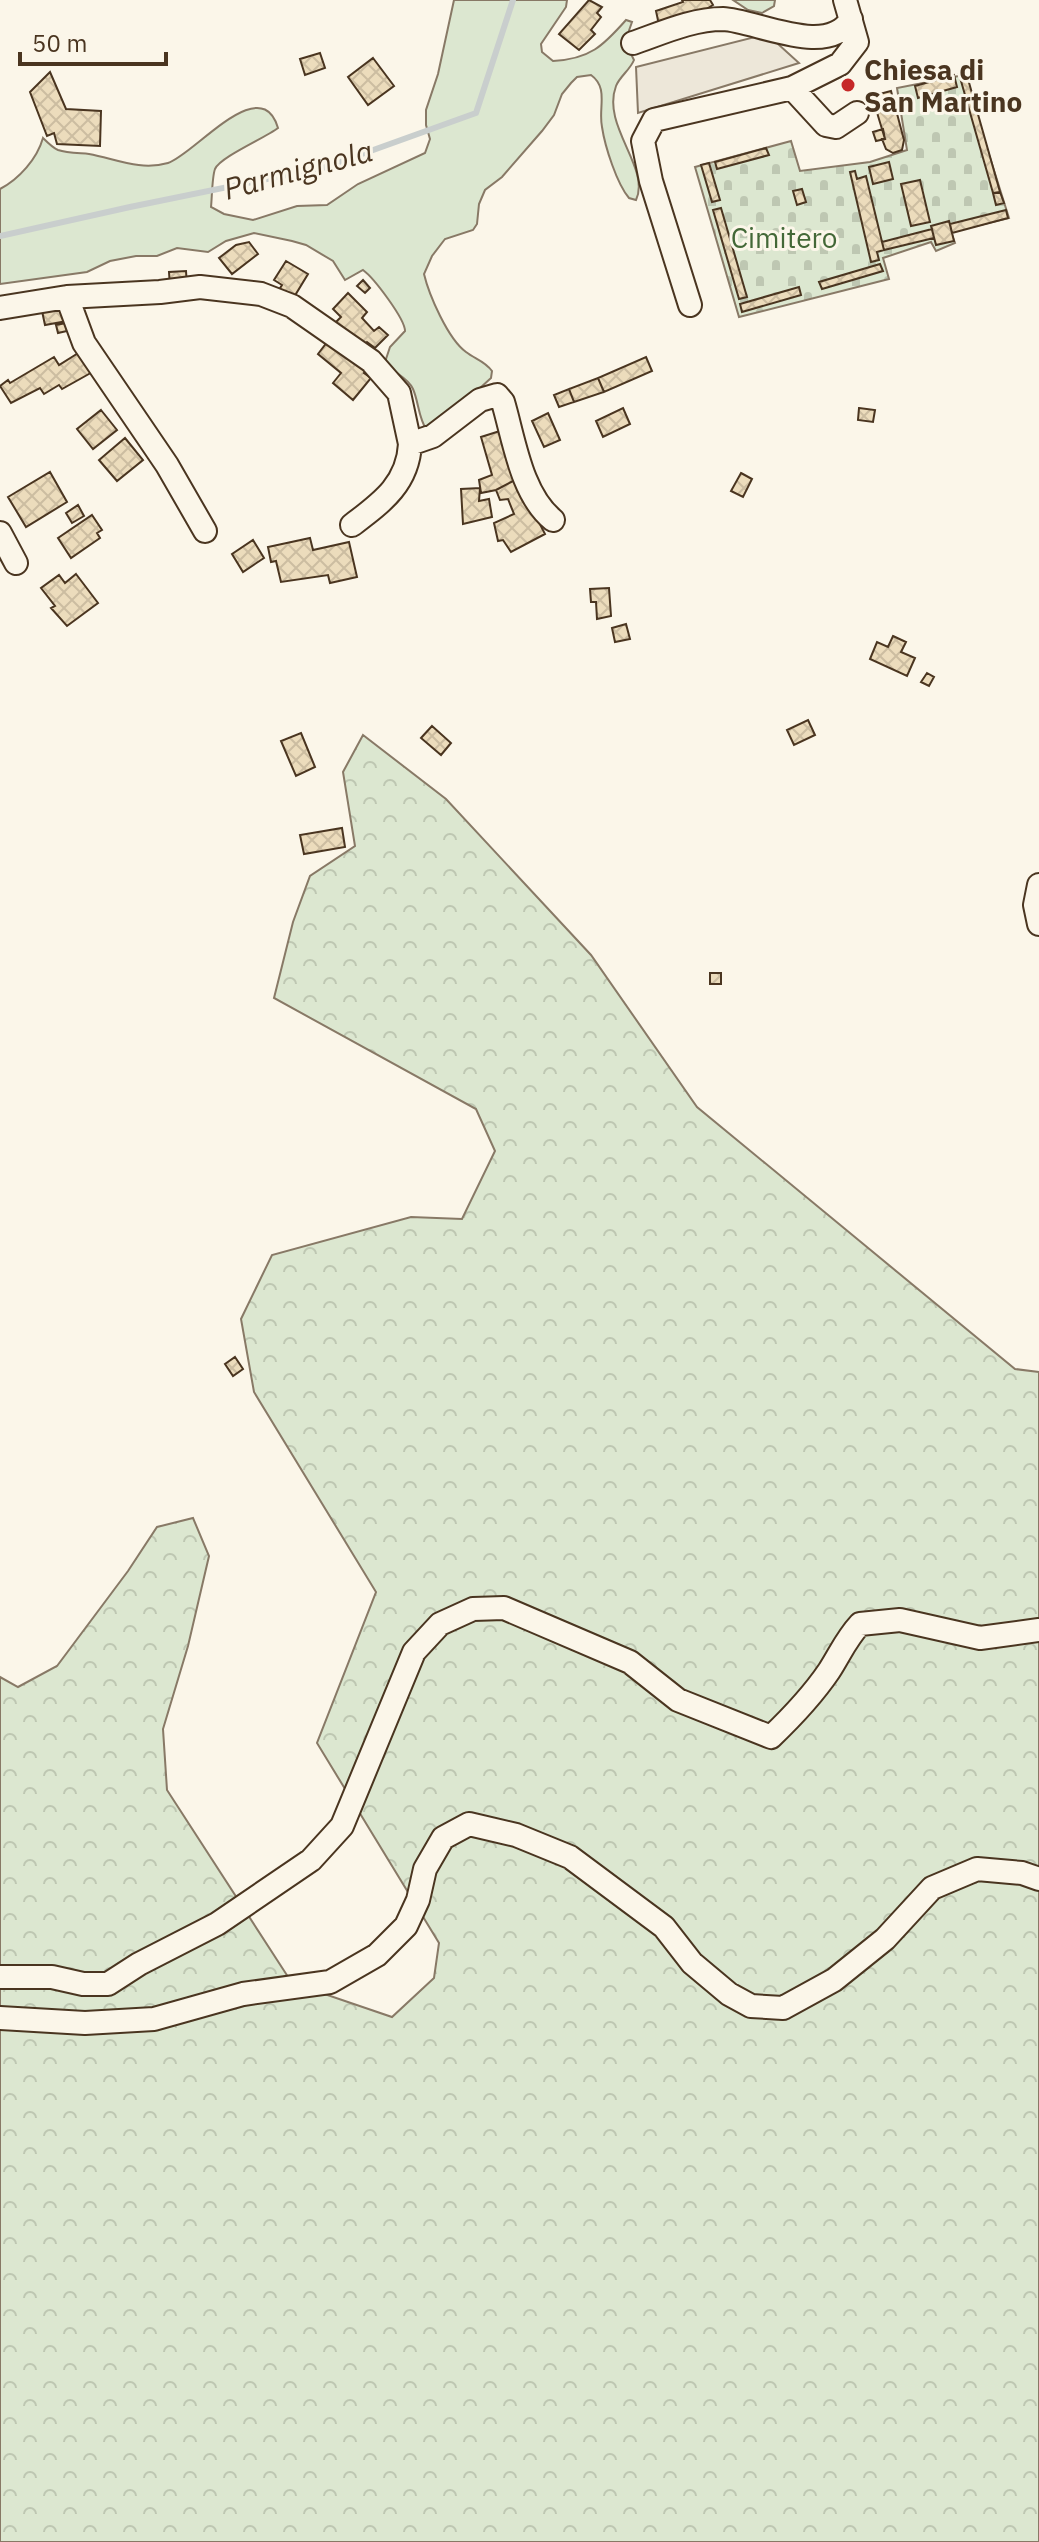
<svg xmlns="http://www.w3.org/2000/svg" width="1039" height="2542" font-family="'IBM Plex Sans',sans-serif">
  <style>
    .grass { fill: #dce7d0; stroke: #887966; stroke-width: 2 }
    .forest { fill: url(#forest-crowns); stroke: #887966; stroke-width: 2 }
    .cemetery { fill: url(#cemetery-stones); stroke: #887966; stroke-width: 2 }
    .parking { fill: #ede7d9; stroke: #887966; stroke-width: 2 }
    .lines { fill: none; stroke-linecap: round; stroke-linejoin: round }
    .stream { stroke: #c9cecd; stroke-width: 6 }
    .building { fill: url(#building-cross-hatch); stroke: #4a3520; stroke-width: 2 }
    .minor-casing { stroke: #4a3520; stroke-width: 26 }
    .minor { stroke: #fbf6e9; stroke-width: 22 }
    .poi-dot { fill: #c62828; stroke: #fbf6e9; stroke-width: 3 }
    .labels { text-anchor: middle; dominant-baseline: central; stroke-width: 6; stroke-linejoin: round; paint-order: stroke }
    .poi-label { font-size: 28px; font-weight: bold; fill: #4a3520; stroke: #fbf6e9; text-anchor: start }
    .park-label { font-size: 28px; fill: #436837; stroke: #fbf6e9 }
    .water-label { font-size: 30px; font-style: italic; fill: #4a3520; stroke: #fbf6e9 }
  </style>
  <defs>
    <pattern id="forest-crowns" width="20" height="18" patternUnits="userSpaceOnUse" patternTransform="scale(2)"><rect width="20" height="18" fill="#dce7d0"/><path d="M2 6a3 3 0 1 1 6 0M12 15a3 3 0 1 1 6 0" fill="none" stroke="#bec7b2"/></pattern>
    <pattern id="cemetery-stones" width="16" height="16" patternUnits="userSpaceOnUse" patternTransform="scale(2)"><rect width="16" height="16" fill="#dce7d0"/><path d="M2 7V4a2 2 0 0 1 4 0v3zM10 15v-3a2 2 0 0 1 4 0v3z" fill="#bec7b2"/></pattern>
    <pattern id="building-cross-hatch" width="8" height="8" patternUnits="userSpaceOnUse" patternTransform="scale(2)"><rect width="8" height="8" fill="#ecdcbc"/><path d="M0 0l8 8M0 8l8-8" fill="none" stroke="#ccbda1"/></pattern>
  </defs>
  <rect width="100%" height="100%" fill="#fbf6e9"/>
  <!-- grass -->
  <path class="grass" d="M454,0H567L566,7L541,44L542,52L553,61C590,59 603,46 626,20L632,22L625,42L634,60C630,70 620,76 616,86C601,126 651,168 636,200L629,198C617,184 605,147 602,127C598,108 609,88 591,75L577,77L571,83L562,94L554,115L542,131L502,177L485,190L479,204L477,224L473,230L445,239L432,256L424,274C429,295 448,339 466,352C475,359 485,361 492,371L491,378L435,429L427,431C418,417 419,403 413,389C408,377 392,373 385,362L390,347L405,331C405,319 374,278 363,270L345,280L333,261L306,245L292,241L254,233L226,241L208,252L177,248L157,256H136L110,261L87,272L0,284V189C19,179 37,159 43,138C47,142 53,148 58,150C67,153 79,153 89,154C116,159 140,171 168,163C194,155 261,70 278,128C265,138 220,157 215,169C212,177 212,198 211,207L224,214L253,220L297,206L327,205L358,184L425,153L430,139L426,125V110L438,74Z
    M733,0H775L774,6L762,13L748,10Z"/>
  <!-- forest -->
  <path class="forest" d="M363,735L446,799L591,955L697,1107L1015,1369L1039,1372V2542H0V1677L18,1687L57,1666L128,1571L157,1527L193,1518L209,1556L188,1646L163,1729L167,1790L292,1983L392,2017L434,1978L439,1943L317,1743L376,1592L254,1392L241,1319L272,1255L411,1217L462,1219L495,1151L476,1109L274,998L293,922L310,876L355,846L343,772Z"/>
  <!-- cemetery -->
  <path class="cemetery" d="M964,75L1009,218L951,232L955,243L936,251L931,242L883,258L889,279L739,317L695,167L791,141L800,171L870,162L907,150L897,88Z"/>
  <!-- parking -->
  <path class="parking" d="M767,34L799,63L638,113L636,67Z"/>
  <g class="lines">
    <!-- stream -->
    <path class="stream" d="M0,236L130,207L326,167L476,113L513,0"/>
  </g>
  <!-- building -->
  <path class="building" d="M589,0L602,7L597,13L601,17L591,30L595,34L579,50L559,34Z
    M682,0H710L713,5L708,8L711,13L659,25L656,11L683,2Z
    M320,53L325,68L305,75L300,59Z
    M373,58L394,86L368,105L348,77Z
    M50,72L66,109L101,111L100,146L57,144L54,133L47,136L30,92Z
    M966,72L1000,192L993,193L959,74Z
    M954,75L957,87L918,98L915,86Z
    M891,91L904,140L902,150L893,153L886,149L882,139H885L872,96Z
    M883,129L885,139L876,141L873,132Z
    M766,148L769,155L717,169L715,162Z
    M889,162L893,179L873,184L869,167Z
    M709,163L720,200L712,202L701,165Z
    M855,171L857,179L866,176L884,250L877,252L879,260L871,262L850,172Z
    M920,180L930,222L911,226L901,184Z
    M802,189L806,202L797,205L793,191Z
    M1000,192L1004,203L996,205L993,193Z
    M721,208L747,297L739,299L713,210Z
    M1006,210L1008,218L952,233L950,224Z
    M949,221L954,241L936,245L931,226Z
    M932,229L934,238L884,250L882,242Z
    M249,242L258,254L232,274L219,258L236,245Z
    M286,261L308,274L291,302L277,293L282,285L274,280Z
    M880,264L883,271L822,289L819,282Z
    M186,271L187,286L170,287L169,272Z
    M363,280L370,288L365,293L357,286Z
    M799,287L801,295L742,312L740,304Z
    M348,293L367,312L362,318L374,331L379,327L388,335L375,348L367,342L361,349L331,327L341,317L333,309Z
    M64,307L67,321L45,325L42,311Z
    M66,323L67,331L58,333L56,325Z
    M331,337L368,368L364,373L371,378L353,400L333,383L341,373L318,354Z
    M83,350L96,370L62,389L59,385L44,394L40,388L11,403L0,386L8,380L10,383L54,357L59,365Z
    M646,357L652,371L604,392L598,378Z
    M598,378L604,392L574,402L569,389Z
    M569,389L574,402L559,407L554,395Z
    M623,408L630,424L603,437L596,421Z
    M859,408L875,410L873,422L858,420Z
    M101,410L117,430L93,449L77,429Z
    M548,413L560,440L544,447L532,421Z
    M503,430L517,479L496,490L481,493L479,480L492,475L481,437Z
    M125,438L143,460L117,481L99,460Z
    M50,472L67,502L26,527L8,497Z
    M741,473L752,479L743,497L731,491Z
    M517,479L545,534L511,552L503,540L498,541L494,523L514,514L508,499L500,500L496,490Z
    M480,488L479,501L489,499L492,517L463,524L461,489Z
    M78,505L84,516L72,523L66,513Z
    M92,515L102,530L97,533L100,538L71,558L58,538Z
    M310,538L313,550L349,542L357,577L330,583L328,575L281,582L276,561L271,562L268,547Z
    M253,540L264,558L243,572L232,554Z
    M76,574L98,603L67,626L51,608L55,606L41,588L59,575L65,583Z
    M609,588L611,616L597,619L596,602H591L590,589Z
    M626,624L630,639L615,642L612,628Z
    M893,636L906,642L901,652L915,658L907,676L870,659L877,642L888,647Z
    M927,673L934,677L929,686L921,682Z
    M808,720L815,735L794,745L787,730Z
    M432,726L451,743L441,755L421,738Z
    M301,733L315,767L296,776L281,741Z
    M342,828L345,847L304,854L300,835Z
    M710,973H721V984H710Z
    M235,1357L243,1369L233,1376L225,1364Z"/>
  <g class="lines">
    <defs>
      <path id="minor" d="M633,43C662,33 692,19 723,19C755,20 828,59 851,19
        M792,88L826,125L836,127L857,113
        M67,297L84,343L167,465L205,531
        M690,305L651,181L643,141L654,120L792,88L840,64L857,42L845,0
        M0,308L67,297L160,292L200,287L261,294L292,306L371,361L399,393L410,444L433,436L480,400L497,395L503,402C514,439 521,494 553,520
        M352,525C381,503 408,484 410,444
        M0,533L16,563
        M1039,885L1035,905L1039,924
        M0,1977H52L83,1984H108L139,1964L217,1924L311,1860L342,1826L414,1652L440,1624L473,1609L504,1608L630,1662L678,1700L771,1737C793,1716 812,1696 829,1671C840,1654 846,1639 860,1624L900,1620L980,1638L1039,1630
        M0,2018L85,2023L154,2019L243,1994L330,1982L377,1955L406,1926L418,1900L425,1869L443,1838L469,1824L516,1835L570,1857L664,1927L692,1963L729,1994L751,2006L783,2008L834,1980L885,1939L932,1888L977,1869L1022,1873L1039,1879"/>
    </defs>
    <!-- minor casing -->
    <use href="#minor" class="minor-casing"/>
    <!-- minor -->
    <use href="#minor" class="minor"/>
  </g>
  <!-- markers -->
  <circle class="poi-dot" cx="848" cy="85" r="8"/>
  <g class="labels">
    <!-- poi labels -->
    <g class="poi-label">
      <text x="864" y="69">Chiesa di<tspan x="864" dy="32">San Martino</tspan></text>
    </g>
    <!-- park labels -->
    <g class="park-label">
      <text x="784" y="237">Cimitero</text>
    </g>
    <!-- water labels -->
    <g class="water-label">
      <text transform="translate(298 169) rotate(-15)">Parmignola</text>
    </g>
  </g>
  <!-- scale -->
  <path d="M20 52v12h146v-12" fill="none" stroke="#4a3520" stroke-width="4"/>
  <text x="32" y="52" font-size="24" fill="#4a3520" stroke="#fbf6e9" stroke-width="6" paint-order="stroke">50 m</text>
</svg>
